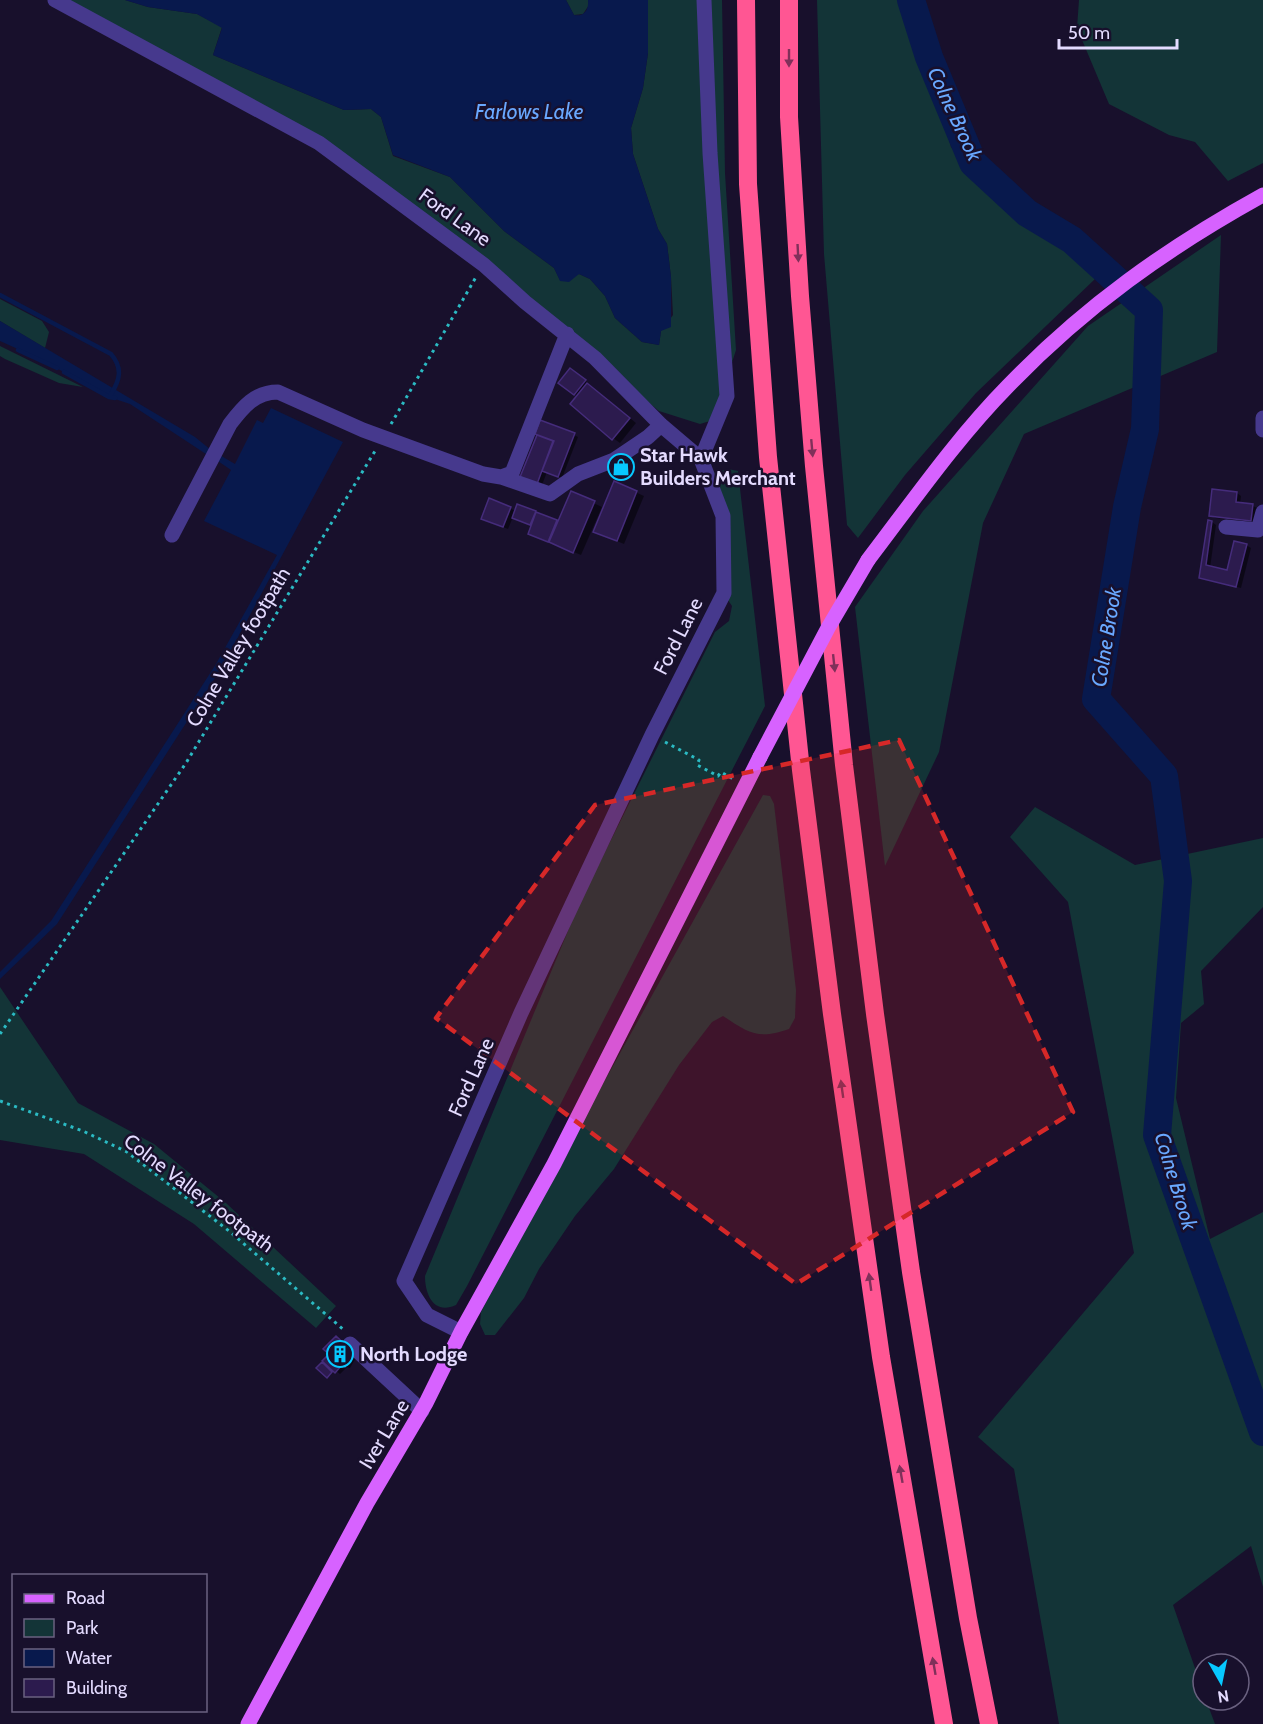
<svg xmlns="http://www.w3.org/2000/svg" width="1263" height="1724" font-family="Cabin,sans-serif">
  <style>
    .green { fill: #133437 }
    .water { fill: #08194d }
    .shadow { fill: #0007 }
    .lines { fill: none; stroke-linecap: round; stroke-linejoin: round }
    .stream { stroke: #08194d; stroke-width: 4.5 }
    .river { stroke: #08194d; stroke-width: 28 }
    .building { fill: #2c1b4e; stroke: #452c7b; stroke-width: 1.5 }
    .path { stroke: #2bbac3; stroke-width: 3; stroke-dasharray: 3 4.5; stroke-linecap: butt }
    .minor { stroke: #46398d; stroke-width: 15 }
    .major { stroke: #d762ff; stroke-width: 15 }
    .highway { stroke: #ff5693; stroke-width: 18 }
    .major-bridge { stroke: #d762ff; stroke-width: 15 }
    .oneway { fill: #80305a }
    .marked { fill: #d62828; fill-opacity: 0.2; stroke: #d62828; stroke-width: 4.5; stroke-dasharray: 12 8; stroke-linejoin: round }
    .labels { text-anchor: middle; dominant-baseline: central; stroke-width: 5; stroke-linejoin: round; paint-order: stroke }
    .street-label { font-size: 20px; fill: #e4dbff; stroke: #18102c }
    .poi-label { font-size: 20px; font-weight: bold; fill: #e4dbff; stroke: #18102c; text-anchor: start }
    .water-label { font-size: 21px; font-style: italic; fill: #69a8ff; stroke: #18102c }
  </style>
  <rect width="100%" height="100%" fill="#18102c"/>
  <!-- green -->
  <path class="green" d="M60,0H125L148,7L197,14L222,27L213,55L344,110L371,109L381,117L393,156L450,177L504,231L554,268L560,280L579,274L590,279L605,296L615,318L642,342L659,345L661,331L673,315L671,277L667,244L658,229L633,154L631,128L643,88L648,53V0H722L725,173L736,350L716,412L710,421L700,424L659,411L647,401L614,367L321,142Z
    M566,0H588L589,5L583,14L574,15Z
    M817,0H906L917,26L951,147L996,202L1067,246L1095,279L976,393L905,475L858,538L847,525L824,254Z
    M1079,0H1263V163L1228,181L1195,142L1169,135L1109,104L1077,28Z
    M1221,235L1217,352L1024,434L983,523L939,752L885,866L855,607L923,511L1088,326Z
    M0,299L42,321L49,332L45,348L0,321Z
    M0,346L83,387L59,383L5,359L0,356Z
    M728,469L738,471L765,706L467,1286L456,1305C434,1315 425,1295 425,1276L580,902L715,632L729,621L732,606L724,594L713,473Z
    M763,795L770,796L774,804L796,990L795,1018L789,1029C758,1040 749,1033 723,1016L712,1022L679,1065L614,1169L575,1216L539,1269L524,1298L495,1335H485L480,1324L481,1312L588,1111Z
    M1035,807L1135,865L1263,838V907L1201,971L1204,1004L1181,1023L1176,1098L1210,1239L1263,1212V1587L1251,1546L1173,1605L1203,1691V1700H1206L1215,1724H1059L1014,1469L978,1437L1134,1253L1068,902L1010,837Z
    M0,987L78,1103L154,1144L226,1203L336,1306L316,1328L194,1224L84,1154L0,1140Z"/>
  <!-- water -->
  <path class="water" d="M125,0H566L574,15C584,17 589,10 588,0H648V53L643,88L631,128L633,154L658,229L667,244L671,277V327L661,331L659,345L642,342L615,318L605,296L590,279L579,274L569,282L560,281L554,268L504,231L450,177L393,155L381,117L371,109L344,110L213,55L222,28L197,14L148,7Z
    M0,321L195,437L211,450L209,456L130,404L109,397L40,359L0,341Z
    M271,408L343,442L222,667L57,924L0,979V972L51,921L216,664L277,555L204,521L231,470L215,459L218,454L235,464L257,420L263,423Z"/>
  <!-- shadow -->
  <path class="shadow" d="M575,372L636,423L620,443L613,438L575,394Z
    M539,434L574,435L578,437L562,478L547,472L542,485L522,477Z
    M615,483L644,496L624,544L595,532Z
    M572,493L602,507L581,555L534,536L533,526L513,517L508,529L487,521L490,500L516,511L518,506L559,523Z
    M1237,493L1241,496L1240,504L1253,506L1257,508L1255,523L1215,518L1210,515Z
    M1212,522L1216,525L1210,568L1228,572L1246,545L1251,548L1241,588L1201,577Z
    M336,1338L357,1356L350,1368L347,1367L340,1374L336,1371L331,1354Z"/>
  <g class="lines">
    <!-- stream -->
    <path class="stream" d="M0,295L111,354C123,368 120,380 111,394
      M18,350L57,368
      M64,372L109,397L115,398"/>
    <!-- river -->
    <path class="river" d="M911,0L929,57L973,163L1027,213L1072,240L1149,310L1145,429L1127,507L1096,699L1164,776L1178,881L1157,1135L1263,1432"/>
  </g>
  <!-- building -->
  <path class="building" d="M570,368L586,380L574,395L558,383Z
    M587,383L630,418L612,440L570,404Z
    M540,420L575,433L558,477L542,471L554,441L535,434Z
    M537,435L553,441L537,484L520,477Z
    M614,481L637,491L617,541L593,532Z
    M1212,489L1237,492L1236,502L1253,504L1251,521L1209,516Z
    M571,491L595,501L573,553L549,542Z
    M489,498L511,507L503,527L481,519Z
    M517,504L536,511L530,525L512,518Z
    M536,512L557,520L548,542L528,534Z
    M1208,520L1212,521L1206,565L1227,570L1234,541L1247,544L1236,587L1199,578Z
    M336,1336L353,1352L345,1367L342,1365L335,1373L322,1361L329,1354L323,1349Z
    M322,1362L332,1372L327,1378L316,1368Z"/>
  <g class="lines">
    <!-- path -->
    <path class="path" d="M391,424L476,277
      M665,742L699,760L697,765L718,776L721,772L733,779
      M0,1034L186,763L375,451
      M0,1101L83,1131L127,1152L229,1231L344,1330"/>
    <!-- minor -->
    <path class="minor" d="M55,0L319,143L484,265L525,302L595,358L661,425L701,459L723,516L724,593L652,735L521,1013L404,1281L427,1315L461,1332
      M1263,418V430
      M701,459L727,396L710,153L704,0
      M501,477L550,494L578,474L614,460L648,437L661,425
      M1226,527L1258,530L1263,512
      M172,535L230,424C243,407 255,392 278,392L363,430L483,474L501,477L512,473L567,334
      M350,1344L422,1411"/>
    <!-- major -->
    <path class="major" d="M868,560C913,501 956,439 1008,386C1084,307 1167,248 1263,195
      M248,1724L367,1503L426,1403L461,1332L554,1164L760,757"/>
    <!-- highway -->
    <path class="highway" d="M746,0L748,184L768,457L801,770L832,1014L881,1357L944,1724
      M789,0V117L800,296L814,466L844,765L875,1014L911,1272L968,1618L989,1724"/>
    <!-- major-bridge -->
    <path class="major-bridge" d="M760,757L828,628L868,560"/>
  </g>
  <!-- one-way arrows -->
  <defs><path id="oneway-solid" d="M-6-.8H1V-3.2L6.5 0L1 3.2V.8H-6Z" transform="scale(1.5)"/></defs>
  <g class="oneway">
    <use href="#oneway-solid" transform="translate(789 58) rotate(90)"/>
    <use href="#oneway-solid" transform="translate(798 253) rotate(87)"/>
    <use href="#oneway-solid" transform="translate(812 448) rotate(85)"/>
    <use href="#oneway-solid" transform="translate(834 663) rotate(84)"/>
    <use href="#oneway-solid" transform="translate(842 1089) rotate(-98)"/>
    <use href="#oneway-solid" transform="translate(870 1282) rotate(-98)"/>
    <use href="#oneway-solid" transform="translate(901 1474) rotate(-100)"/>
    <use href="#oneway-solid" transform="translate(934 1666) rotate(-100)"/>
  </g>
  <!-- marked area -->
  <path class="marked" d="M899,740L1073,1112L796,1284L436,1018L595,805Z"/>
  <!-- icons -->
  <defs>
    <symbol id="shop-ring" viewBox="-11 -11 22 22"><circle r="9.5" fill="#18102c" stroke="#07c8ff" stroke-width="1.5"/><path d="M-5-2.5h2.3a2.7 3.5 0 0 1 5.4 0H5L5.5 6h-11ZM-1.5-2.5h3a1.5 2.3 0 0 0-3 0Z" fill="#07c8ff"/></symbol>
    <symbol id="building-ring" viewBox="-11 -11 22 22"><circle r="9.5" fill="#18102c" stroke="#07c8ff" stroke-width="1.5"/><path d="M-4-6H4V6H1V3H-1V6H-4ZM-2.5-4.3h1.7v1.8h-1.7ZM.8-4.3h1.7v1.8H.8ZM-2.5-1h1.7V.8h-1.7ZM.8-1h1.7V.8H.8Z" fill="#07c8ff"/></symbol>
  </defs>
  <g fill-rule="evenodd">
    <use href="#shop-ring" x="606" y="452" width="30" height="30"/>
    <use href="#building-ring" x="325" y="1339" width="30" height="30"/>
  </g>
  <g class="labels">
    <!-- street labels -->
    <g class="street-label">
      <text transform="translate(455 217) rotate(36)">Ford Lane</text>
      <text transform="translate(678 636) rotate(-63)">Ford Lane</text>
      <text transform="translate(238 647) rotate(-59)">Colne Valley footpath</text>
      <text transform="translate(471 1077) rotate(-66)">Ford Lane</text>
      <text transform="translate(199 1193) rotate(37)">Colne Valley footpath</text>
      <text transform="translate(384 1434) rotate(-59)">Iver Lane</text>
    </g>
    <!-- poi labels -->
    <g class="poi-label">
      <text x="640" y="455">Star Hawk<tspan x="640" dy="23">Builders Merchant</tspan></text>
      <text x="360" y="1354">North Lodge</text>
    </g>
    <!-- water labels -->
    <g class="water-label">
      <text x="529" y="111">Farlows Lake</text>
      <text transform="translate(955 114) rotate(65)">Colne Brook</text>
      <text transform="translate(1106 637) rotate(-81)">Colne Brook</text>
      <text transform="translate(1176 1181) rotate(73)">Colne Brook</text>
    </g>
  </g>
  <!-- legend -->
  <rect x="12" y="1574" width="195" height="138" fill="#18102c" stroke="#6a6180" stroke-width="1.5"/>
  <rect x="24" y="1594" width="30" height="9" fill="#d762ff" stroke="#6a6180" stroke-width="1.5"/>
  <text x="66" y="1604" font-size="18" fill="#e4dbff">Road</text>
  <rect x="24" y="1619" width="30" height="18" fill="#133437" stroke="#6a6180" stroke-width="1.5"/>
  <text x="66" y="1634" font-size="18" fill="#e4dbff">Park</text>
  <rect x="24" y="1649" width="30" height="18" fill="#08194d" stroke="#6a6180" stroke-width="1.5"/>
  <text x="66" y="1664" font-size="18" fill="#e4dbff">Water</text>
  <rect x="24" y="1679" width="30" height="18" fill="#2c1b4e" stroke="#6a6180" stroke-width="1.5"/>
  <text x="66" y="1694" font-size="18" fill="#e4dbff">Building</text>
  <!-- north arrow -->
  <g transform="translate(1221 1682) rotate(171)"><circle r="28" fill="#18102c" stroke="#6a6180" stroke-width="1.5"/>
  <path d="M0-4.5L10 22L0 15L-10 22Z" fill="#07c8ff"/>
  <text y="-9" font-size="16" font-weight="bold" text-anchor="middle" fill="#e4dbff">N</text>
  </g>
  <!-- scale -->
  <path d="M1059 39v9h118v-9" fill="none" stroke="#e4dbff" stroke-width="3"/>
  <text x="1068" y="39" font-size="18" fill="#e4dbff" stroke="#18102c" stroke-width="4.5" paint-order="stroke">50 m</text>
</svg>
